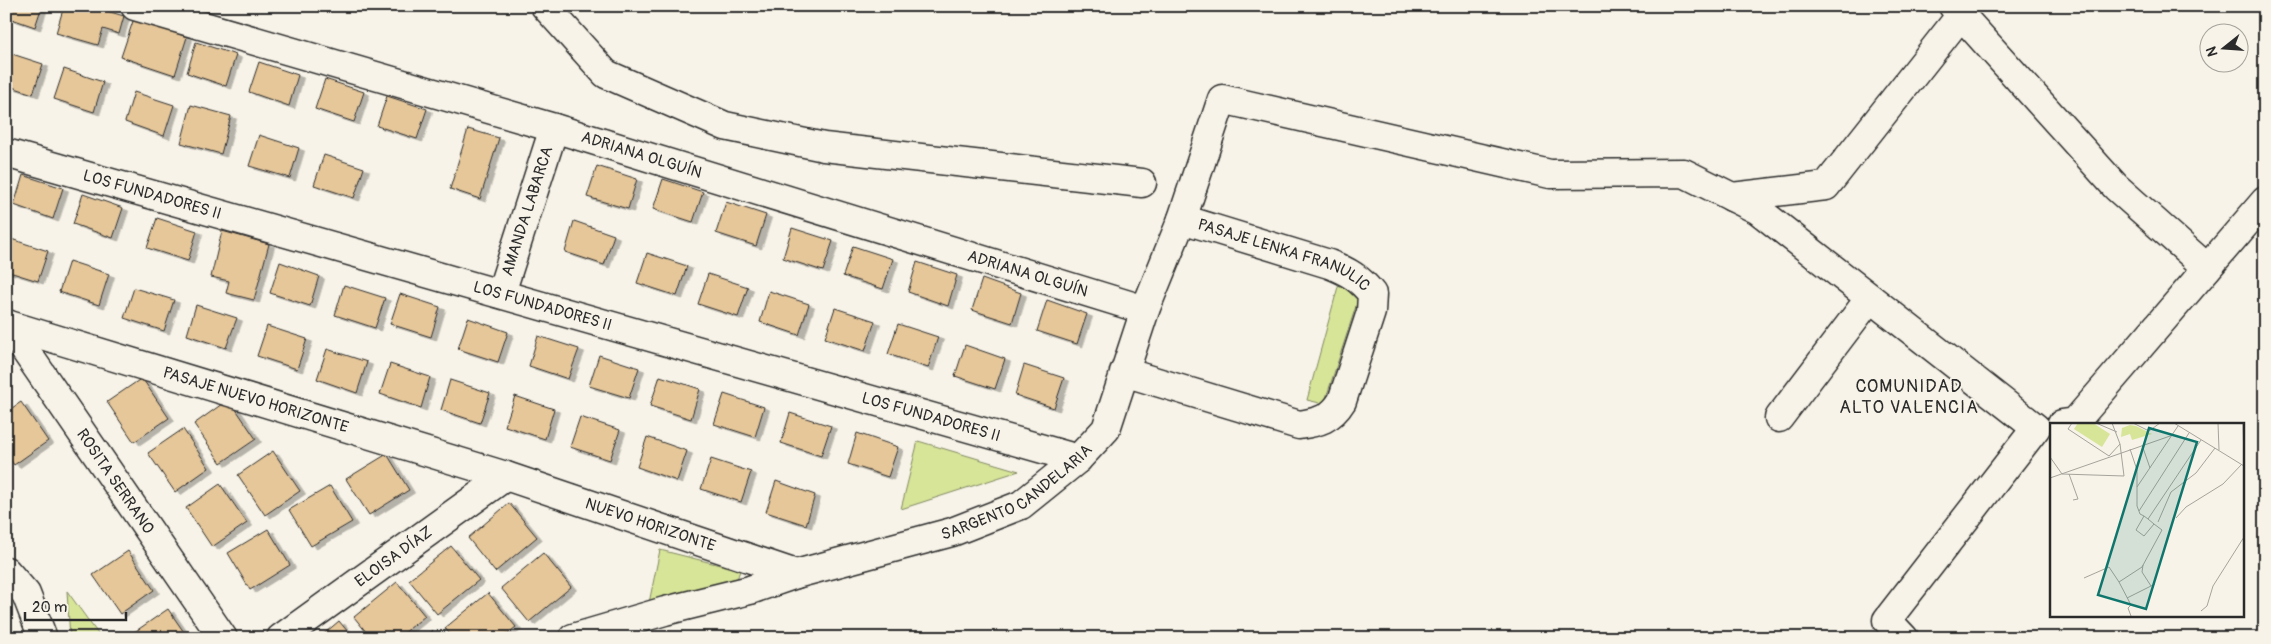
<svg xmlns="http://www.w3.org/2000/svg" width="2271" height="644" font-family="Pangolin,sans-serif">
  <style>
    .green { fill: #d7e598; stroke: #818862 }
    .building { fill: #e6c799; stroke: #2b2b2b; filter: url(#shadow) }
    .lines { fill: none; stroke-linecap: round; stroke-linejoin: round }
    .minor-casing { stroke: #2b2b2b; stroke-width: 31 }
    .minor { stroke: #f7f3e8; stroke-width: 28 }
    .labels { text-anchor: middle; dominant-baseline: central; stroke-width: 4; stroke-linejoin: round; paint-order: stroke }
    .street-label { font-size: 16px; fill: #2b2b2b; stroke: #f7f3e8 }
    .neighbourhood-label { font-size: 18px; letter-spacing: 1px; fill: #2b2b2b; stroke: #f7f3e8 }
    .inset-road { fill: none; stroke: #a5a39c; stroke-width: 1 }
    .view { fill: #0f766e; fill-opacity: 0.15; stroke: #0f766e; stroke-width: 2.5 }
    .inset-edge { fill: none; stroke: #2b2b2b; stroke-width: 2.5 }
  </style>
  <defs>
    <filter id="shadow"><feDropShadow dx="5.5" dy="3" stdDeviation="0" flood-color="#0004"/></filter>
  </defs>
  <rect width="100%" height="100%" fill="#f7f3e8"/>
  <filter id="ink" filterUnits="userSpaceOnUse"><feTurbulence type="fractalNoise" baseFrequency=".02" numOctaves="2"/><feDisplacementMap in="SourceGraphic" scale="10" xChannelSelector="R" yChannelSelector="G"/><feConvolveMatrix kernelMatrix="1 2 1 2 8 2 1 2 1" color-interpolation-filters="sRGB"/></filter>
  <g filter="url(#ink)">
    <!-- green -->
    <path class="green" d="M1339,283L1358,300L1324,404L1307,400Z
      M918,441L1019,471L901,509Z
      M660,550L740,570L736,583L649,603Z
      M67,591L101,638H70Z"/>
    <!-- building -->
    <path class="building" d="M6,6H42L35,27L6,17Z
      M64,6H90L124,16L119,34L103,29L98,45L56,33Z
      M134,18L187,37L175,75L121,57Z
      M196,42L236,55L226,86L187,73Z
      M6,52L43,64L33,94L6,85Z
      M259,62L298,75L289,106L249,92Z
      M64,69L103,82L94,112L54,99Z
      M325,79L364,92L354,122L315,109Z
      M134,92L174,105L164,136L125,122Z
      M387,96L427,109L417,139L377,126Z
      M191,105L231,116L221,154L181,143Z
      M468,129L499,138L480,199L450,189Z
      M259,135L299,148L290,178L249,166Z
      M324,155L364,168L354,198L314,185Z
      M597,166L637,179L628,209L587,197Z
      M23,175L63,188L53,219L14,205Z
      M663,179L703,192L693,222L653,209Z
      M83,194L123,208L113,238L73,224Z
      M726,202L766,215L756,246L716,233Z
      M157,218L197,231L188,261L147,248Z
      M574,221L614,235L604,265L565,252Z
      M792,228L833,241L823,271L783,258Z
      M222,231L269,244L254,300L226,293L229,281L211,277Z
      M8,238L48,251L38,281L6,271Z
      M853,246L893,259L883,289L843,276Z
      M647,253L687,266L677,296L637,283Z
      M69,261L109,274L99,305L59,292Z
      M280,262L319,276L310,306L270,293Z
      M917,262L957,275L948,306L908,292Z
      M708,274L748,287L738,317L698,304Z
      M982,279L1021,293L1012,323L972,310Z
      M344,285L385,298L375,328L335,315Z
      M134,288L174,300L164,331L124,318Z
      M769,291L809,304L799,335L760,322Z
      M400,294L440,307L431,337L390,324Z
      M1047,300L1087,314L1077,344L1037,331Z
      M196,305L237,318L226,348L187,335Z
      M835,308L875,321L865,351L825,338Z
      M468,318L508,332L498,362L458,349Z
      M898,324L938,337L928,368L888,354Z
      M267,326L307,339L297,369L257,356Z
      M538,336L579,349L568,379L529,366Z
      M965,345L1005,359L995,389L955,376Z
      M327,349L367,362L357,393L317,379Z
      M599,355L639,368L629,398L589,386Z
      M390,364L430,377L421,408L380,394Z
      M1024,365L1064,378L1054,408L1015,395Z
      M660,376L700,389L691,419L650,406Z
      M142,378L169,418L134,442L107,402Z
      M450,380L490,393L480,423L441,410Z
      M724,394L764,407L755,437L714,424Z
      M515,396L554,409L545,439L505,426Z
      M229,399L256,439L221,463L194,424Z
      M21,402L48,441L14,465L6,454V412Z
      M790,413L831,426L821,456L781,443Z
      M580,417L620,430L610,460L570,447Z
      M183,429L209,468L175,492L148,453Z
      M857,433L898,447L888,477L848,464Z
      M647,437L687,451L677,481L637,467Z
      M273,451L300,491L265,515L238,475Z
      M387,454L409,490L369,515L346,479Z
      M711,459L751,472L741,502L701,489Z
      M776,481L815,495L806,525L766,512Z
      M220,484L247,523L212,547L186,508Z
      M330,486L352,522L311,546L289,510Z
      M509,503L537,537L495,572L468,538Z
      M268,529L290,565L250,590L228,553Z
      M451,546L479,580L437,614L409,580Z
      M128,551L154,590L120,614L93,575Z
      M543,553L571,587L529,622L501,588Z
      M397,582L425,616L398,638H371L354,617Z
      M488,593L516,627L502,638H453L445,628Z
      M168,609L188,638H136L133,633Z
      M339,621L353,638H319Z
      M432,631L438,638H424Z"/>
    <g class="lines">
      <defs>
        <g id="minor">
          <path id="s1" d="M135,6L554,128L1145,310"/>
          <path d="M545,6L606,74L725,126L824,147L1142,183"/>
          <path d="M1953,6L2116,187L2207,268"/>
          <path id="s2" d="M6,153L1078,459"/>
          <path d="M1732,197L1826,186L1961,15"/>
          <path d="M1182,219L1222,99L1550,174L1684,173L1758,210L2036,428L1887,620L1904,638"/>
          <path id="s3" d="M501,293L554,128"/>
          <path id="s4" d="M6,324L506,476L796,574"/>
          <path id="s5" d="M7,324L223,638"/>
          <path d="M1779,418L1870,298"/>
          <path d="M2062,424L2075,422L2265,201"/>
          <path d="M6,571L26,594L43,638"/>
          <path id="s6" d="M281,638L506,476"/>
          <path id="s7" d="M573,638L665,611L750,590L796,574L952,532L1021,505L1078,459L1106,429L1145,310L1182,219L1329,264C1347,271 1360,278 1372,294L1371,312L1342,401C1331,419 1319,422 1299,425L1124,372"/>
        </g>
      </defs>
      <!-- minor casing -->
      <use href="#minor" class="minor-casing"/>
      <!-- minor -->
      <use href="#minor" class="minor"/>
    </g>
  </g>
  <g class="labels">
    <!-- street labels -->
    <g class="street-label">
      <text stroke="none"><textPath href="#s1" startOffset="528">ADRIANA OLGUÍN</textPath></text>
      <text stroke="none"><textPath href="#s2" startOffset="152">LOS FUNDADORES II</textPath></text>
      <text stroke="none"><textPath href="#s3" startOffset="86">AMANDA LABARCA</textPath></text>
      <text stroke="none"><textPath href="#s7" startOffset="914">PASAJE LENKA FRANULIC</textPath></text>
      <text stroke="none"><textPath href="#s1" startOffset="932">ADRIANA OLGUÍN</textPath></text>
      <text stroke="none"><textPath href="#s2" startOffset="558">LOS FUNDADORES II</textPath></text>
      <text stroke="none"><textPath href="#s4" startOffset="261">PASAJE NUEVO HORIZONTE</textPath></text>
      <text stroke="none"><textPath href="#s2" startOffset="962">LOS FUNDADORES II</textPath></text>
      <text stroke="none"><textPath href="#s5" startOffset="191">ROSITA SERRANO</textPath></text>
      <text stroke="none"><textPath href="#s7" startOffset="470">SARGENTO CANDELARIA</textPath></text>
      <text stroke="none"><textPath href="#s4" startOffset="675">NUEVO HORIZONTE</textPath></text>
      <text stroke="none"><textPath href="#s6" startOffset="139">ELOISA DÍAZ</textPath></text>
    </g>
    <!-- neighbourhood labels -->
    <g class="neighbourhood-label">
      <text x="1909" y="386">COMUNIDAD<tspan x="1909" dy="21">ALTO VALENCIA</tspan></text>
    </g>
  </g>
  <!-- overview -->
  <g transform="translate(2050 423)">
    <rect width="194" height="194" fill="#f7f3e8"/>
    <path d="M28,0H43L60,11L52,24L24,6ZM80,2L86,3L102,11L82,17L80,11L71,14L72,5Z" fill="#d7e598"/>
    <path class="inset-road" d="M22,0L18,6L59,33M46,0L67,9M83,0L99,8L110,0M124,0L194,43M168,0L169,27M193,0L194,38M92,22L100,45M80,26L87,47V83L90,91L94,93L98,96L104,101L94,113L86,107L94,93M59,33L70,21L62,0M0,34L12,51L74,53L70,21M19,51L28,76L23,77M0,55L123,12M87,64L128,3M89,88L139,10M126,95L136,84L173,61L192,41M98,96L151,17M108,99L121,69L146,50L165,25M93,142L92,149L101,163M34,155L59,144L69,159L92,144L112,107L104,101M69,159L81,182L78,185L81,193M77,175L105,161M151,188L157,183L163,163L194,114"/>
    <path class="view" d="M99,5L147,19L96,186L48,172Z"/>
    <rect width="194" height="194" class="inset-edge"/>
  </g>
  <!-- margin -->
  <rect width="2271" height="644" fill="none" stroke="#f7f3e8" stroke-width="25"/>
  <rect x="12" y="12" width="2246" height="619" fill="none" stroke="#2b2b2b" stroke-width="2" filter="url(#ink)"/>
  <!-- north arrow -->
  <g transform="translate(2224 48) rotate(253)"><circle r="24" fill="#f7f3e8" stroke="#a5a39c"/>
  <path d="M0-4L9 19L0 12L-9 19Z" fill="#2b2b2b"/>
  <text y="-8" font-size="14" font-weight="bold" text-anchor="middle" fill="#2b2b2b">N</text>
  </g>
  <!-- scale -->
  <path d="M25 612v8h101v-8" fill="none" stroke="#2b2b2b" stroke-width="2.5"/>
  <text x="32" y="612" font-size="15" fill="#2b2b2b" stroke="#f7f3e8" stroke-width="4" paint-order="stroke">20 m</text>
</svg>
